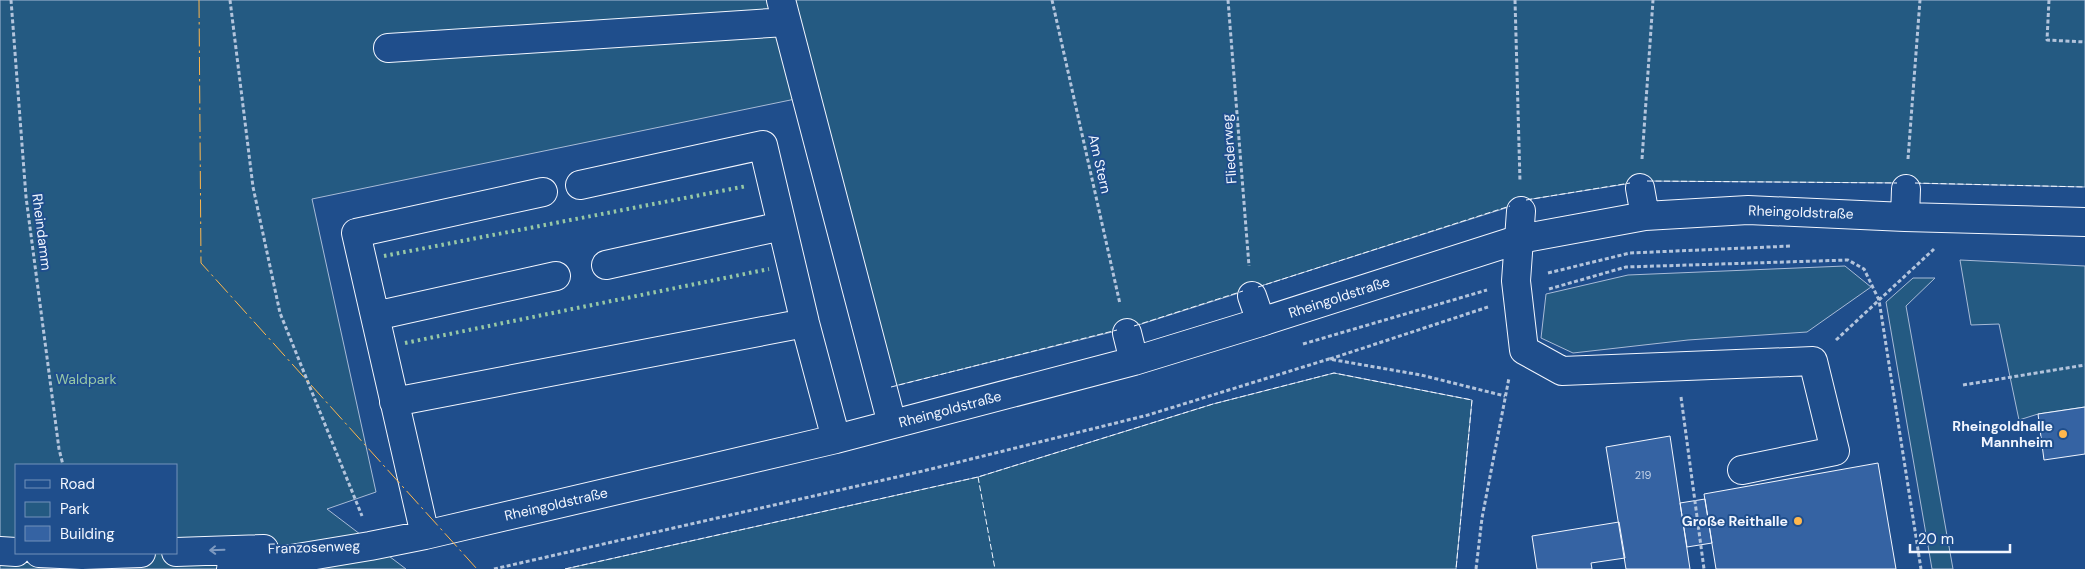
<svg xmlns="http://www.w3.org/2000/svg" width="2085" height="569" font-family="'DM Sans',sans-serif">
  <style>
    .green { fill: #245a82; stroke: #a8bbd7; fill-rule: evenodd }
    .building { fill: #3563a3; stroke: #f2f6ff }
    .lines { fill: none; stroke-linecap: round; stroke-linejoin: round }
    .minor-casing { stroke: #f2f6ff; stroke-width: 30 }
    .path { stroke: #b3c4dc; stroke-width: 3; stroke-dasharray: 4 2.5; stroke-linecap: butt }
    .minor { stroke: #1f4e8c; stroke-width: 28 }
    .hedge { stroke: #97c8a6; stroke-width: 4; stroke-dasharray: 2.5 4; stroke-linecap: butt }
    .fence { stroke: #f2f6ff; stroke-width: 1; stroke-dasharray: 6 2.5; stroke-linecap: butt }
    .power { stroke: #ffb74d; stroke-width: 1; stroke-dasharray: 18 4 2.5 4; stroke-linecap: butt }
    .oneway { stroke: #7e9ac0 }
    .poi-dot { fill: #ffb74d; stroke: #1f4e8c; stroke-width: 2 }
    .labels { text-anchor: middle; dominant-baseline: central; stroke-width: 4; stroke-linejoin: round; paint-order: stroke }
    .number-label { font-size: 11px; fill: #c3d1e8 }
    .street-label { font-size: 14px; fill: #f2f6ff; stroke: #1f4e8c }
    .park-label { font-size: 14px; fill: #97c8a6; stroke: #1f4e8c }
    .poi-label { font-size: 14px; font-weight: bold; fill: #f2f6ff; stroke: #1f4e8c; text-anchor: end }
  </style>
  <rect width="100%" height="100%" fill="#1f4e8c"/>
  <!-- green -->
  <path class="green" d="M0,0H2085V187L1906,183L1645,181L1513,202L1512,206L1132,327L882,389L805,97L312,199L376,492L327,509L406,569H0ZM16,465H176V553H16Z
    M1960,260L2085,266V407L2038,414L2019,420L1999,324L1971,325Z
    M1845,266L1871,287L1807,332L1688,340L1573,353L1541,338L1546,294L1628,275Z
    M1913,278H1935L1906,306L1953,569H1932L1886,302Z
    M1334,373L1472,400L1456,569H565L978,477L1213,404Z"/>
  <!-- building -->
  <path class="building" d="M2085,407V454L2044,460L2038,414Z
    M1670,436L1690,569H1626L1606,447Z
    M1878,463L1896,569H1716L1704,494Z
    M1705,499L1712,543L1687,547L1680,503Z
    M1619,522L1625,558L1591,563L1592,569H1537L1532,536Z"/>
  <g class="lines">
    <defs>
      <path id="minor" d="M781,0L892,424
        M388,48L786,22
        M580,185L763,145L805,323L836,439
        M1640,188L1645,216
        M1521,211L1516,281L1524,350L1562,371L1813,361L1835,451L1742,470
        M1905,217L1906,189
        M606,265L782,226
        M1252,296L1261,322
        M375,316L556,276
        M1127,333L1134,361
        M394,402L805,323
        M425,535L356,233L543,192
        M0,551L16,552
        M176,552L264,549
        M39,553L82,555L141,553
        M231,569L370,546L425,535L836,439L1134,361L1261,322L1520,239L1645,216L1748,210L1905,217L2085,222"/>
    </defs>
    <!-- minor casing -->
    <use href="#minor" class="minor-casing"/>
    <!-- path -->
    <path class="path" d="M11,0L26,197L59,449L63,465
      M230,0L253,187L280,313L362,516
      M1052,0L1120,304
      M1228,0L1249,266
      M1515,0L1520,182
      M2049,0L2047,40L2085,42
      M1642,159L1653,0
      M1908,159L1920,0
      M1548,273L1630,253L1792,246
      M1549,289L1626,267L1848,260L1864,269L1879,300L1921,569
      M1836,340L1934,249
      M1303,344L1487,290
      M1330,359L1488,307
      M1963,385L2085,365
      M1681,397L1704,569
      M494,569L923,471L1148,415L1329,359L1421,375L1505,396
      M1476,569L1482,518L1509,378"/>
    <!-- minor -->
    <use href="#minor" class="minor"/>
    <!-- hedge -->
    <path class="hedge" d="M384,256L747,186
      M405,343L769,269"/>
    <!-- fence -->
    <path class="fence" d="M1647,181L1897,183
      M1915,183L2085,187
      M1526,200L1630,183
      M1258,287L1510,206
      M1134,326L1243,291
      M891,387L1117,330
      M978,477L995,569
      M565,569L978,477L1213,404L1334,373L1472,400L1456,569"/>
    <!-- power -->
    <path class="power" d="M199,0L201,263L477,569"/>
  </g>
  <!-- one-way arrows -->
  <defs><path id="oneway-shaft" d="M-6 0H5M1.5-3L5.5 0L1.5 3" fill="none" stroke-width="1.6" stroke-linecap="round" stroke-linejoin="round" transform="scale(1.25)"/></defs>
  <use class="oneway" href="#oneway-shaft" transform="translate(217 550) rotate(178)"/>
  <!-- markers -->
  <g class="poi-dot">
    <circle cx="2063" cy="434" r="5"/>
    <circle cx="1798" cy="521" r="5"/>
  </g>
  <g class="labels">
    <!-- number labels -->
    <g class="number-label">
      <text x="1643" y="475">219</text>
    </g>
    <!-- street labels -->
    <g class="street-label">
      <text transform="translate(1229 149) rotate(-94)">Fliederweg</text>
      <text transform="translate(1100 164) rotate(77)">Am Stern</text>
      <text transform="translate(1801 212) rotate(2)">Rheingoldstraße</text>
      <text transform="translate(42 232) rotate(83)">Rheindamm</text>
      <text transform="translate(1339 297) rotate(-18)">Rheingoldstraße</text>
      <text transform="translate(950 409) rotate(-15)">Rheingoldstraße</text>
      <text transform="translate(556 504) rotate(-13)">Rheingoldstraße</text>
      <text transform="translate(314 547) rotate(-2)">Franzosenweg</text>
    </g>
    <!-- park labels -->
    <g class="park-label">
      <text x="86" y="379">Waldpark</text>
    </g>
    <!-- poi labels -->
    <g class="poi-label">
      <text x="2053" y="426">Rheingoldhalle<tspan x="2053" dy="16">Mannheim</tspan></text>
      <text x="1788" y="521">Große Reithalle</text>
    </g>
  </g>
  <!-- legend -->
  <rect x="15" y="464" width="162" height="90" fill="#1f4e8c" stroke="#7391ba"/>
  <rect x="25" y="480" width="25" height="8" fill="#1f4e8c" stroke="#7391ba"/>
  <text x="60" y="489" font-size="15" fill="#f2f6ff">Road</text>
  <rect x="25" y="502" width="25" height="15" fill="#245a82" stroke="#7391ba"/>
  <text x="60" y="514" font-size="15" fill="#f2f6ff">Park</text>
  <rect x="25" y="526" width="25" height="15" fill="#3563a3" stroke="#7391ba"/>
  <text x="60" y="539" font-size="15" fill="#f2f6ff">Building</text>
  <!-- scale -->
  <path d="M1910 544v8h100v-8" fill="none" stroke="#f2f6ff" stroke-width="2.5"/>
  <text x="1918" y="544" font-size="15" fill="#f2f6ff" stroke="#1f4e8c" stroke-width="4" paint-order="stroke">20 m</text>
</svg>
